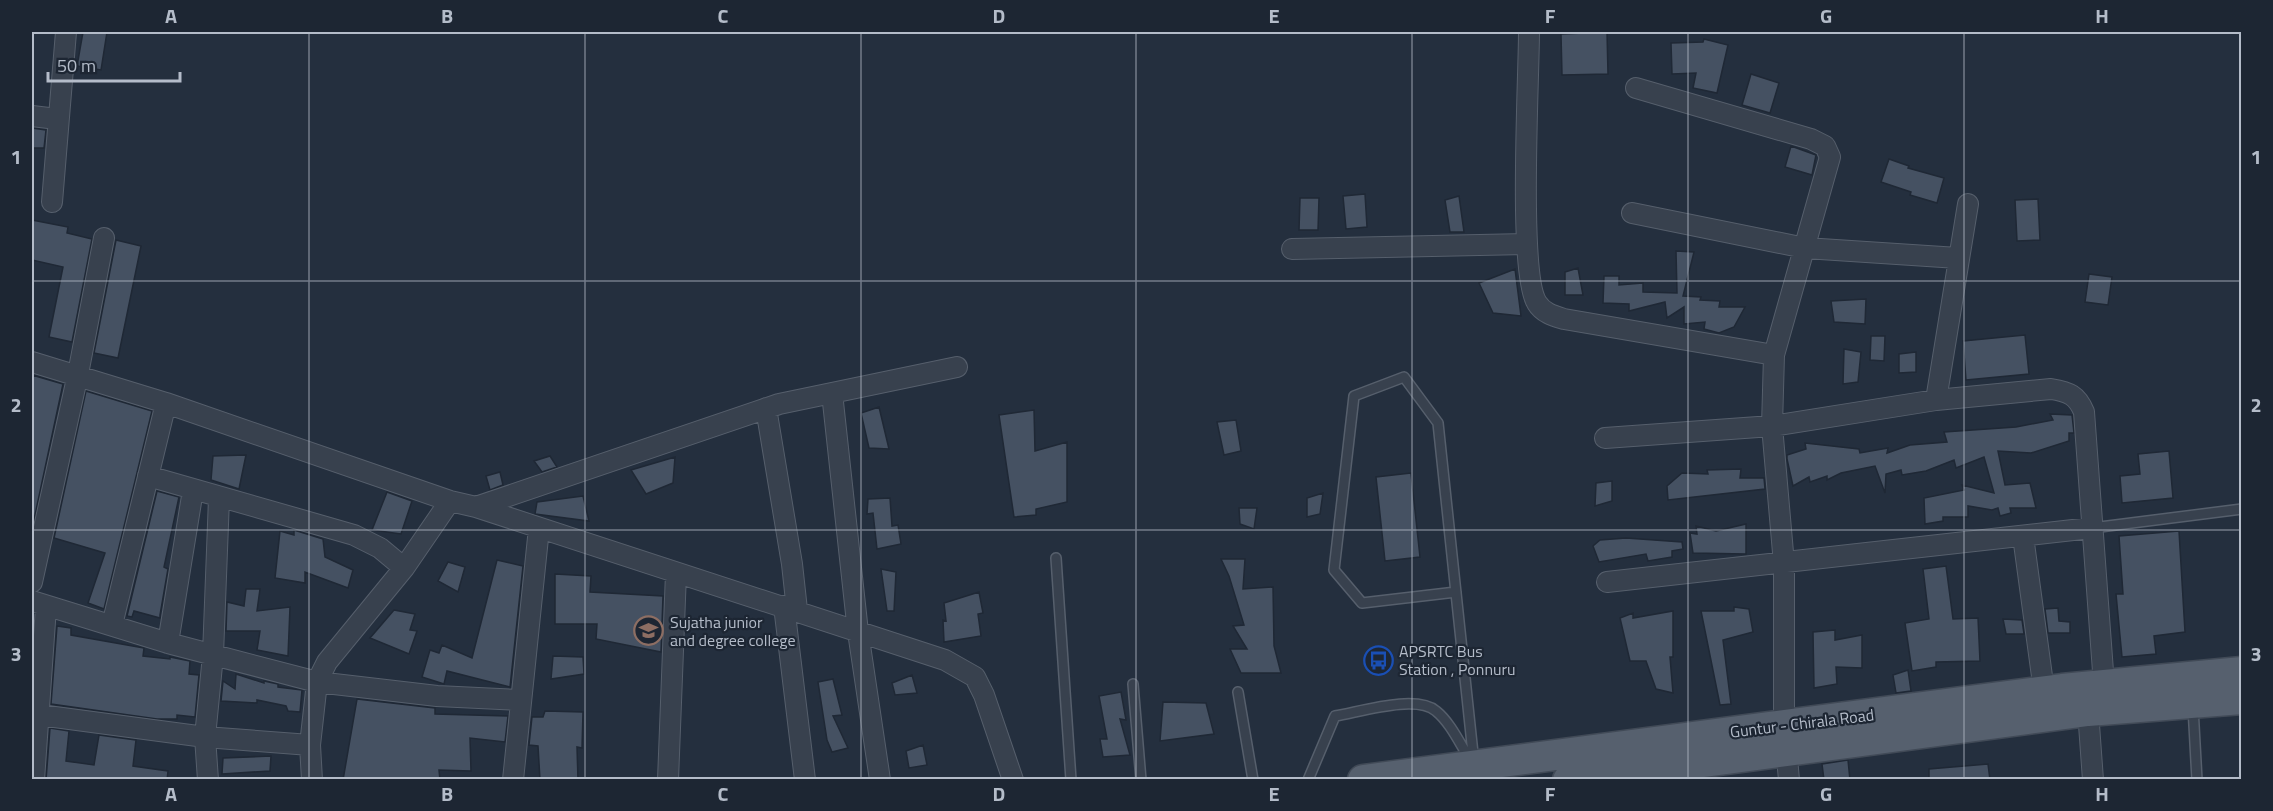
<svg xmlns="http://www.w3.org/2000/svg" width="2273" height="811" font-family="'Titillium Web',sans-serif">
  <style>
    .building { fill: #455162; stroke: #1f2835; stroke-width: 1.5 }
    .lines { fill: none; stroke-linecap: round; stroke-linejoin: round }
    .service-casing { stroke: #565f6c; stroke-width: 12 }
    .minor-casing { stroke: #565f6c; stroke-width: 22 }
    .primary-casing { stroke: #414a57; stroke-width: 33 }
    .service { stroke: #38414e; stroke-width: 9 }
    .minor { stroke: #38414e; stroke-width: 20 }
    .primary { stroke: #56606e; stroke-width: 30 }
    .grid { fill: none; stroke: #b4bcc9; stroke-width: 1.5; stroke-opacity: 0.55 }
    .labels { text-anchor: middle; dominant-baseline: central; stroke-width: 4.5; stroke-linejoin: round; paint-order: stroke }
    .poi-label { font-size: 16px; fill: #b4bcc9; stroke: #1d2633; text-anchor: start }
    .street-label { font-size: 16px; fill: #b4bcc9; stroke: #1d2633 }
    .neatline { fill: none; stroke: #b4bcc9; stroke-width: 2 }
    .grid-label { font-size: 20px; text-anchor: middle; font-weight: bold; fill: #b4bcc9 }
  </style>
  <rect width="100%" height="100%" fill="#242f3e"/>
  <!-- building -->
  <path class="building" d="M83,32H107L101,70L77,66Z
    M1607,32L1608,74L1562,75L1561,34Z
    M1704,39L1728,45L1717,93L1693,88L1696,73L1672,74L1671,43L1703,42Z
    M1751,74L1779,83L1770,113L1742,105Z
    M32,128L46,130L44,148H32Z
    M1791,146L1816,155L1812,175L1785,167Z
    M1889,159L1909,166L1908,168L1944,178L1937,203L1910,195L1911,192L1881,182Z
    M1365,194L1367,227L1346,229L1343,196Z
    M1459,196L1464,232H1450L1445,200Z
    M1300,198H1319L1318,230H1299Z
    M2038,199L2040,240L2017,241L2015,200Z
    M32,220L68,227L67,233L92,239L72,342L49,337L63,267L32,260Z
    M116,240L141,246L118,358L94,353Z
    M1676,251L1694,252L1683,296L1701,297L1700,300L1720,301L1719,307H1745L1734,327L1719,333L1704,329L1705,322L1684,324V307L1667,318L1665,302L1629,311V304L1603,303L1604,276H1619V285L1643,283V292L1677,293Z
    M1578,268L1583,295H1565V272Z
    M1515,269L1521,316L1493,313L1479,283Z
    M2089,274L2112,277L2108,305L2085,302Z
    M1866,299L1865,324L1834,322L1831,301Z
    M2025,335L2029,374L1966,380L1963,341Z
    M1871,336H1885L1884,361L1870,360Z
    M1844,349L1861,352L1858,382L1843,384Z
    M1916,352V372L1899,373V354Z
    M32,375L63,384L32,529Z
    M86,391L152,411L104,609L88,603L105,553L54,538Z
    M879,407L889,449L869,448L861,413Z
    M1034,410L1035,451L1067,442V502L1036,509V515L1014,517L999,415Z
    M2050,414L2072,415L2074,433H2069V441L2031,453L1998,451L2005,485L2030,483L2036,508H2010L2011,513L2000,516L1998,508L1992,510L1968,506V517H1943V521L1925,524L1924,498L1964,490L1962,485L1994,493L1984,457L1956,468L1954,460L1926,471L1902,475L1901,470L1886,474L1885,493L1875,466L1841,473L1827,480V476L1810,482L1809,477L1793,486L1787,459V455L1806,449L1805,443L1859,449L1860,453L1888,448L1887,453L1910,445L1947,442L1944,432L2016,427L2053,420Z
    M1236,420L1241,451L1224,455L1217,422Z
    M2169,451L2173,498L2122,503L2120,476L2140,474L2138,454Z
    M246,455L239,489L211,480L213,456Z
    M550,456L557,467L542,472L534,461Z
    M675,457L673,483L646,494L631,470Z
    M1741,469L1740,478H1764L1765,489L1668,500L1667,486L1682,473L1708,474L1707,470Z
    M500,472L503,485L490,490L486,476Z
    M1411,473L1420,557L1385,561L1376,477Z
    M1612,481V501L1595,506L1596,483Z
    M157,491L179,497L164,567L168,569L160,615V618L134,611L132,617L127,616Z
    M387,492L412,501L401,534L372,530Z
    M1323,493L1320,514L1307,517V498Z
    M583,496L589,521L535,514L537,502Z
    M890,498L892,526L898,525L901,544L877,549L873,513L867,514L868,499Z
    M1239,508H1257L1254,529L1240,524Z
    M1746,524V554L1693,553L1690,533L1697,534L1696,526L1716,531Z
    M294,530L323,539L325,557L353,570L348,588L305,572V583L275,578L280,531L294,535Z
    M2179,531L2185,632L2154,636L2156,654L2122,657L2116,594H2123L2119,536Z
    M1626,538L1682,542L1683,549L1672,551V557L1648,561L1646,554L1599,562L1593,546L1600,540Z
    M1221,559H1245L1243,589L1273,587L1274,646L1281,673H1241L1230,649H1247L1233,626L1244,625L1229,576Z
    M497,560L523,566L510,687L447,671L444,684L422,677L430,650L439,653L442,645L472,658Z
    M448,562L465,567L458,592L438,581Z
    M1946,566L1953,619L1978,618L1980,661L1936,662V667L1912,671L1905,623L1929,619L1923,569Z
    M881,569L896,572L894,611H887Z
    M555,574L591,576L590,592L663,596L661,652L596,639L597,624H555Z
    M246,589H260L257,611L290,607L288,656L257,650L260,631H226L227,602L244,606Z
    M979,592L983,613L978,614L981,636L944,642L943,620L946,621L944,603Z
    M1734,607L1749,609L1753,632L1723,640L1731,704L1720,705L1701,611H1734Z
    M2058,608L2059,621L2070,622V633H2048L2045,609Z
    M394,610L415,614L410,630L417,631L409,654L370,638Z
    M1673,611V657H1670L1673,693L1656,689L1646,661H1630L1620,618L1633,613V618Z
    M2003,619L2022,620L2024,634H2006Z
    M57,626L71,628V635L144,648L143,656L170,659V657L190,661L189,674L199,675L195,717L177,715V719H157L51,704Z
    M1835,630V640L1862,635V668L1836,667L1837,684L1814,688L1813,632Z
    M553,656L583,657L584,674L551,679Z
    M1908,670L1911,691L1896,693L1893,675Z
    M236,674L264,683V681L278,684V687L302,690L300,712L288,711L286,706L257,700V703L221,701L223,681L235,689Z
    M912,675L917,693L895,695L892,683Z
    M833,679L842,715L833,716L848,748L832,752L827,740L818,682Z
    M1121,692L1126,720L1120,719L1130,755L1103,757L1100,739H1107L1099,696Z
    M357,699L435,708V714L508,716L505,742L470,738L471,771L439,770L440,780H343Z
    M1163,702L1206,703L1214,734L1160,741Z
    M545,711L583,712L582,748L577,747L578,780H540L538,746L529,745L532,717H543Z
    M50,728L69,731L66,761L94,765L99,735L136,740L133,766L168,771L167,780H46Z
    M923,745L927,765L909,768L906,751Z
    M271,756L270,771L222,774L223,758Z
    M1848,760L1850,780H1824L1822,764Z
    M1988,764L1990,780H1929V769Z"/>
  <g class="lines">
    <defs>
      <path id="service" d="M2092,528L2242,509
        M1056,558L1071,780
        M1456,592L1362,603L1334,570L1354,396L1404,377L1438,423L1474,763
        M1133,684L1141,780
        M1238,692L1253,780
        M2193,707L2197,780
        M1308,780L1335,716C1360,712 1416,694 1436,711C1451,723 1461,746 1471,761"/>
      <path id="minor" d="M1529,32C1529,78 1518,274 1537,303C1543,313 1554,316 1564,319L1774,355
        M1636,88L1811,139L1825,146L1830,157L1774,355L1772,426L1784,564V725L1789,780
        M32,116L57,119
        M52,202L66,32
        M1632,213L1805,248L1958,258
        M1292,249L1527,244
        M32,362L166,403L450,501L476,507L945,660L975,677L984,695L1013,780
        M832,393L858,632L880,780
        M1936,400L1968,204
        M766,408L792,564L797,610
        M1605,438L1772,426L1936,400L2051,389C2069,392 2077,395 2084,412L2104,685
        M148,476L354,535L380,548L404,568
        M476,507L779,404L957,367
        M2023,536L2044,691
        M32,582L78,374L104,238
        M1607,582L2091,528
        M32,601L168,643L317,682L437,696L519,700
        M784,606L805,780
        M112,625L166,403
        M168,643L193,490
        M2088,711L2093,780
        M32,714L205,737L310,745
        M34,780L46,607
        M208,780L205,737L213,655L219,498
        M312,780L310,745L317,682L327,662L404,568L450,501
        M513,780L539,528
        M668,780L676,573"/>
      <path id="primary" d="M1363,780L2062,689L2242,672
        M1568,780L2088,711L2242,699"/>
    </defs>
    <!-- service casing -->
    <use href="#service" class="service-casing"/>
    <!-- minor casing -->
    <use href="#minor" class="minor-casing"/>
    <!-- primary casing -->
    <use href="#primary" class="primary-casing"/>
    <!-- service -->
    <use href="#service" class="service"/>
    <!-- minor -->
    <use href="#minor" class="minor"/>
    <!-- primary -->
    <use href="#primary" class="primary"/>
  </g>
  <!-- grid -->
  <path class="grid" d="M309,32V780M585,32V780M861,32V780M1136,32V780M1412,32V780M1688,32V780M1964,32V780M32,281H2242M32,530H2242"/>
  <!-- icons -->
  <defs>
    <symbol id="university-ring" viewBox="-11 -11 22 22"><circle r="9.5" fill="#1d2633" stroke="#8d6e63" stroke-width="1.5"/><path d="M0-5L7-2L0 1L-7-2ZM-4 1L0 2.5L4 1V4Q0 6-4 4Z" fill="#8d6e63"/></symbol>
    <symbol id="bus-ring" viewBox="-11 -11 22 22"><circle r="9.5" fill="#1d2633" stroke="#1a4fb4" stroke-width="1.5"/><path d="M-5-6H5V4H4V6H2V4H-2V6H-4V4H-5ZM-3.5-4V0h7V-4ZM-3.5 1.2v1.5H-2V1.2ZM2 1.2v1.5H3.5V1.2Z" fill="#1a4fb4"/></symbol>
  </defs>
  <g fill-rule="evenodd">
    <use href="#university-ring" x="632" y="614" width="33" height="33"/>
    <use href="#bus-ring" x="1362" y="644" width="33" height="33"/>
  </g>
  <g class="labels">
    <!-- poi labels -->
    <g class="poi-label">
      <text x="670" y="622">Sujatha junior<tspan x="670" dy="18">and degree college</tspan></text>
      <text x="1399" y="651">APSRTC Bus<tspan x="1399" dy="18">Station , Ponnuru</tspan></text>
    </g>
    <!-- street labels -->
    <g class="street-label">
      <text transform="translate(1802 723) rotate(-7)">Guntur - Chirala Road</text>
    </g>
  </g>
  <!-- border -->
  <rect width="2273" height="811" fill="none" stroke="#1d2633" stroke-width="66"/>
  <!-- scale -->
  <path d="M48 72v9h132v-9" fill="none" stroke="#b4bcc9" stroke-width="3"/>
  <text x="57" y="72" font-size="18" fill="#b4bcc9" stroke="#1d2633" stroke-width="4.5" paint-order="stroke">50 m</text>
  <rect x="33" y="33" width="2207" height="745" class="neatline"/>
  <g class="grid-label">
    <text x="171" y="23">A</text>
    <text x="447" y="23">B</text>
    <text x="723" y="23">C</text>
    <text x="999" y="23">D</text>
    <text x="1274" y="23">E</text>
    <text x="1550" y="23">F</text>
    <text x="1826" y="23">G</text>
    <text x="2102" y="23">H</text>
    <text x="16" y="164">1</text>
    <text x="2256" y="164">1</text>
    <text x="16" y="412">2</text>
    <text x="2256" y="412">2</text>
    <text x="16" y="661">3</text>
    <text x="2256" y="661">3</text>
    <text x="171" y="801">A</text>
    <text x="447" y="801">B</text>
    <text x="723" y="801">C</text>
    <text x="999" y="801">D</text>
    <text x="1274" y="801">E</text>
    <text x="1550" y="801">F</text>
    <text x="1826" y="801">G</text>
    <text x="2102" y="801">H</text>
  </g>
</svg>
